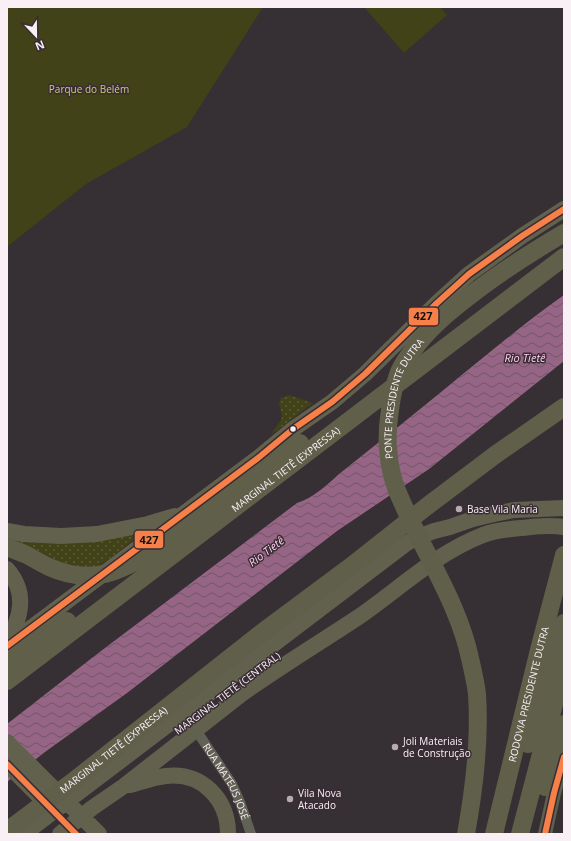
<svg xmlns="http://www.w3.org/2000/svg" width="571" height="841" font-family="'Open Sans',sans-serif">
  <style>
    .grass { fill: url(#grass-dots) }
    .green { fill: #414217 }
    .water { fill: url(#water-waves) }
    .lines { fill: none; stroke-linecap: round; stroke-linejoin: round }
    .minor { stroke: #626156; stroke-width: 10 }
    .secondary { stroke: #5f6050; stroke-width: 14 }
    .trunk { stroke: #62614e; stroke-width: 16 }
    .motorway { stroke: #605f4a; stroke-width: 18 }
    .bus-1-casing { stroke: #392c34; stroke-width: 9 }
    .bus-1 { stroke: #f78048; stroke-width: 6 }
    .bus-dot { fill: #f9f0f5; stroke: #392c34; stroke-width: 1.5 }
    .poi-dot { fill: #b5acb1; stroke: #392c34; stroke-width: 1.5 }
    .labels { text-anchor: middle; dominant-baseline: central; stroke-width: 3; stroke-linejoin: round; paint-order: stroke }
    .park-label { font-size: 10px; fill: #c9ce76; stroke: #392c34 }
    .street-label { font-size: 10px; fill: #f9f0f5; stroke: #392c34 }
    .poi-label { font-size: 10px; fill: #f9f0f5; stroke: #392c34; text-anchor: start }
    .water-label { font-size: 11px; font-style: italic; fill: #ffcfee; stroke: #392c34 }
    .line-badge { stroke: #392c34; stroke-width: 1.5 }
    .pale-badge-label { font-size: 11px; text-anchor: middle; font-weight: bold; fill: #111 }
  </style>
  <defs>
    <pattern id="grass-dots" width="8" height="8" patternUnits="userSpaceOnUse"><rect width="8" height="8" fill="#414217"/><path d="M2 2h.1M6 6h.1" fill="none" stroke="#5d5e39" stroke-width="1.8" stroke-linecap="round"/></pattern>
    <pattern id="water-waves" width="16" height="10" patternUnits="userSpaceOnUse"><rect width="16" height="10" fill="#966585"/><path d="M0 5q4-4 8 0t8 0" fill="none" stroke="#705668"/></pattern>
  </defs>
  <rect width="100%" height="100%" fill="#362f33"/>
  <!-- grass -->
  <path class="grass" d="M289,395L313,403L272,434L273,431L281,420L282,416L279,403L281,398Z
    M143,532L112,557L97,567H84L63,564L54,559L31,547L7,537Z"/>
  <!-- green -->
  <path class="green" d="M7,7H263L187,127L86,184L7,247Z
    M364,7H440L447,15L404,53Z"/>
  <!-- water -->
  <path class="water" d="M564,295V361L429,469L337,531L127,693L45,752L7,782V724L97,654L297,503C313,498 327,485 339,474C375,445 411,417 446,388C485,356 523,324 564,295Z"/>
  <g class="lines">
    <!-- minor -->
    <path class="minor" id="s1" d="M196,730L232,784L240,802L251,834"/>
    <!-- secondary -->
    <path class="secondary" d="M545,834L554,793L564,757"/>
    <!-- trunk -->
    <path class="trunk" d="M7,531L24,534L61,536L97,534L148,524L175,516
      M7,569C27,592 22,617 7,641
      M7,646L258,458L293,429L332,402L365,374L437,303L469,274L522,236L564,209
      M7,742L99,834
      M7,764L54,811
      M130,785C141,782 155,777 166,776C202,772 228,799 228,834
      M24,834L407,543L418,537L434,531L450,527L473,519L494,514L514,510L564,508
      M60,834L92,808L124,786L243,693C280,667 319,643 357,618C398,590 436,553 483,535C495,530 509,529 522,528C536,526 550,525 564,527"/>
    <!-- motorway -->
    <g class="motorway">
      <path d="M7,547C14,550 20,552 27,555C34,559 41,563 49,567C91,586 122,572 157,548L273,461L300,443"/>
      <path d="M7,665L42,638L67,621"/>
      <path id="s2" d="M7,681L564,257"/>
      <path d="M528,744L564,623"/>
      <path d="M545,787L554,754L564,724"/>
      <path id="s3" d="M7,831L71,783L264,631L350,567L426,507L495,455L564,407"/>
      <path id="s4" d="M466,834C474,790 480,738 477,694C475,678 471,662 467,646C453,595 423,550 402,502C394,486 389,466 388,448C387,441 388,434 388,427C390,408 392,390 399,372C403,362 410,354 417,345C436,321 460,303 484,285C510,266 537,249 564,233"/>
      <path id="s5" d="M494,834L539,650L564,555"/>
      <path d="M520,834L564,666"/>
    </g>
    <defs>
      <path id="bus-1" d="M7,646L258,458L293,429L332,402L365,374L437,303L469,274L522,236L564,209
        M7,764L76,834
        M545,834L554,793L564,757"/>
    </defs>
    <!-- bus-1 casing -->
    <use href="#bus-1" class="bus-1-casing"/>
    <!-- bus-1 -->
    <use href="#bus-1" class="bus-1"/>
  </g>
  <!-- markers -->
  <circle class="bus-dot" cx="293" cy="429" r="3.5"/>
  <g class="poi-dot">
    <circle cx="459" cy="509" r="4"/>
    <circle cx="395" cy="747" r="4"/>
    <circle cx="290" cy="799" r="4"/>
  </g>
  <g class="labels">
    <!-- park labels -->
    <g class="park-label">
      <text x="89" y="89">Parque do Belém</text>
    </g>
    <!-- street labels -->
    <g class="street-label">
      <text stroke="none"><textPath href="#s4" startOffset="457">PONTE PRESIDENTE DUTRA</textPath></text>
      <text stroke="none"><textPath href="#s2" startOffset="350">MARGINAL TIETÊ (EXPRESSA)</textPath></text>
      <text transform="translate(227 693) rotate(-37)">MARGINAL TIETÊ (CENTRAL)</text>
      <text stroke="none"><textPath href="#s5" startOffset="144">RODOVIA PRESIDENTE DUTRA</textPath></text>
      <text stroke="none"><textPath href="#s3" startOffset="134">MARGINAL TIETÊ (EXPRESSA)</textPath></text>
      <text stroke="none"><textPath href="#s1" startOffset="60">RUA MATEUS JOSÉ</textPath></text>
    </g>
    <!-- poi labels -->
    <g class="poi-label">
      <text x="467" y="509">Base Vila Maria</text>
      <text x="403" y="741">Joli Materiais<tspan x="403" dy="12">de Construção</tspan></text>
      <text x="298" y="793">Vila Nova<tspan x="298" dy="12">Atacado</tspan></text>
    </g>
    <!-- water labels -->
    <g class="water-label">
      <text x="525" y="357">Rio Tietê</text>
      <text transform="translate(266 551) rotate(-37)">Rio Tietê</text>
    </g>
  </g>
  <g class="line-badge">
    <rect x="408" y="307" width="31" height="19" rx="4" fill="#f78048"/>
    <rect x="134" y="530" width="30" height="19" rx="4" fill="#f78048"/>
  </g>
  <g class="pale-badge-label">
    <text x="423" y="320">427</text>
    <text x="149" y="544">427</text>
  </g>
  <!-- border -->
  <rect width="571" height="841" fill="none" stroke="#f9f0f5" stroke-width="16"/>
  <!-- north arrow -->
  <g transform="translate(36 36) rotate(158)" stroke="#392c34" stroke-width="3" paint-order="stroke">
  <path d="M0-3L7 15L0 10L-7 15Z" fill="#f9f0f5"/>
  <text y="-6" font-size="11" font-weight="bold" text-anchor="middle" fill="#f9f0f5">N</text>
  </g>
</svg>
